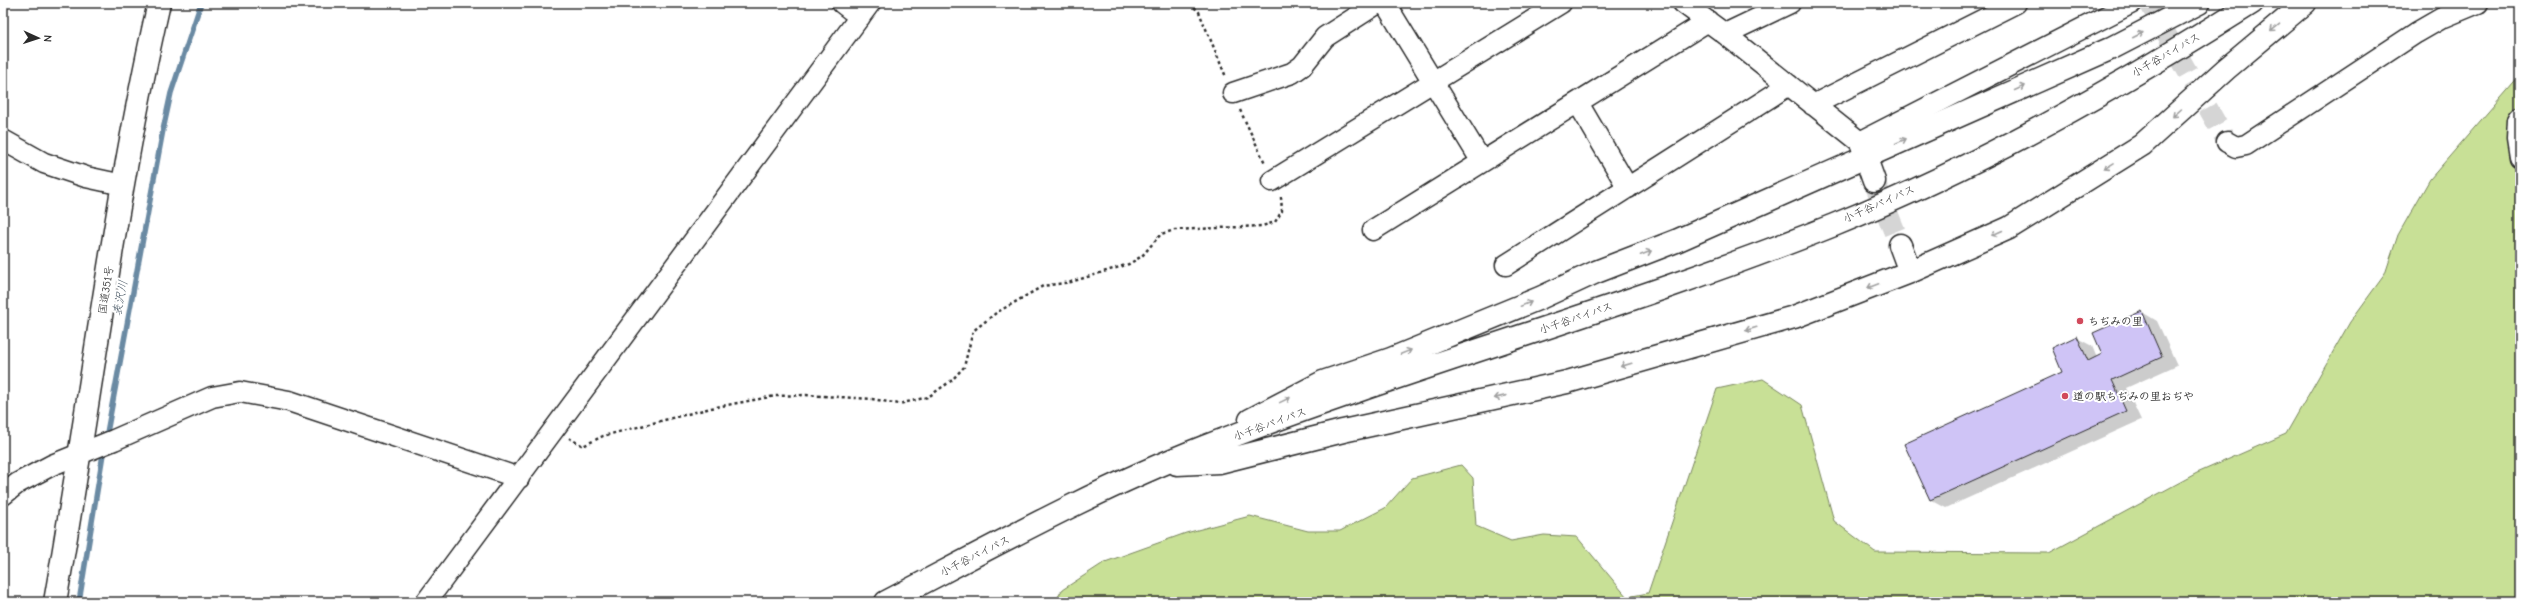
<svg xmlns="http://www.w3.org/2000/svg" width="2523" height="605" font-family="'Comic Neue','Klee One',sans-serif">
  <style>
    .green { fill: #c8e096; stroke: #7a8660 }
    .shadow { fill: #0003 }
    .lines { fill: none; stroke-linecap: round; stroke-linejoin: round }
    .stream { stroke: #6b8aa3; stroke-width: 5.5 }
    .building { fill: #cfc4f6; stroke: #2b2b2b }
    .street-tunnel { stroke: #d5d5d5; stroke-width: 20; stroke-dasharray: 20 10; stroke-linecap: butt }
    .highway-tunnel { stroke: #d5d5d5; stroke-width: 22; stroke-dasharray: 22 11; stroke-linecap: butt }
    .street-casing { stroke: #2b2b2b; stroke-width: 23 }
    .highway-casing { stroke: #2b2b2b; stroke-width: 25 }
    .path { stroke: #2b2b2b; stroke-width: 2.5; stroke-dasharray: 3 3; stroke-linecap: butt }
    .street { stroke: #fff; stroke-width: 20 }
    .highway { stroke: #fff; stroke-width: 22 }
    .oneway { stroke: #a0a0a0 }
    .poi-dot { fill: #d1495b; stroke: #fff; stroke-width: 1.5 }
    .labels { text-anchor: middle; dominant-baseline: central; stroke-width: 4; stroke-linejoin: round; paint-order: stroke }
    .street-label { font-size: 11px; fill: #2b2b2b; stroke: #fff }
    .poi-label { font-size: 11px; font-weight: bold; fill: #2b2b2b; stroke: #fff; text-anchor: start }
    .water-label { font-size: 12px; font-style: italic; fill: #4b5a67; stroke: #fff }
  </style>
  <rect width="100%" height="100%" fill="#fff"/>
  <filter id="ink" filterUnits="userSpaceOnUse"><feTurbulence type="fractalNoise" baseFrequency=".025" numOctaves="2"/><feDisplacementMap in="SourceGraphic" scale="8" xChannelSelector="R" yChannelSelector="G"/><feConvolveMatrix kernelMatrix="1 2 1 2 8 2 1 2 1" color-interpolation-filters="sRGB"/></filter>
  <g filter="url(#ink)">
    <!-- green -->
    <path class="green" d="M2520,75V602H1055L1062,590L1105,562L1186,533L1250,516L1308,531H1340L1385,508L1412,478L1461,465L1473,478L1476,526L1511,541L1544,535L1577,537L1627,597L1648,593L1717,389L1763,379L1802,405L1834,521L1875,552L2049,553L2197,473L2286,434L2350,322L2385,274L2398,235L2430,179Z"/>
    <!-- shadow -->
    <path class="shadow" d="M2142,312L2157,321L2177,365L2126,388L2141,420L1946,508L1931,500L2064,373L2077,338L2092,346L2097,358L2103,355Z"/>
    <g class="lines">
      <!-- stream -->
      <path class="stream" d="M106,438L163,130L171,93L201,3
        M79,602L104,448"/>
    </g>
    <!-- building -->
    <path class="building" d="M2142,311L2162,357L2112,380L2126,411L1930,500L1904,444L2062,372L2052,348L2077,336L2088,361L2102,354L2093,333Z"/>
    <g class="lines">
      <!-- street-tunnel -->
      <path class="street-tunnel" d="M2149,3L2227,142"/>
      <!-- highway-tunnel -->
      <path class="highway-tunnel" d="M1874,181L1900,245"/>
      <defs>
        <path id="street" d="M842,3L860,17
          M1385,3L1482,162
          M1683,3L1725,34L1860,142L1864,154
          M1725,34L1790,3
          M1233,93L1292,73L1302,66L1325,37L1378,3
          M1578,103L1628,188
          M1813,105L2016,3
          M2520,117L2518,120L2517,138L2520,157
          M3,140L44,163L86,177L123,185
          M1860,142L2132,3
          M2227,142L2236,147L2246,145L2416,33L2442,18L2478,3
          M1272,181L1561,3
          M1373,230L1708,21
          M1506,265L1789,85
          M3,495L18,483L52,465L114,440L212,397L240,392L289,401L519,478
          M426,602L870,3"/>
        <path id="highway" d="M1865,156L1874,181
          M1900,245L1910,272
          M1250,420L1323,382L1391,359L1540,298L1596,272L1676,241L2112,48L2199,3
          M1177,464L1219,462L1343,431L1567,382L1794,317L1910,272L2009,228L2142,145L2226,69L2305,3
          M55,602C90,403 114,201 159,3
          M886,602C990,548 1094,490 1204,447C1411,366 1627,308 1834,225C1980,166 2119,87 2252,3"/>
      </defs>
      <!-- street casing -->
      <use href="#street" class="street-casing"/>
      <!-- highway casing -->
      <use href="#highway" class="highway-casing"/>
      <!-- path -->
      <path class="path" d="M1190,3L1199,12L1226,77
        M1240,110L1265,163
        M569,438L583,446L603,436L711,408L775,396L806,395L872,399L899,404L928,397L951,381L964,367L973,331L996,313L1043,286L1071,282L1129,264L1142,256L1161,234L1175,230L1262,226L1275,222L1282,211L1281,197"/>
      <!-- street -->
      <use href="#street" class="street"/>
      <!-- highway -->
      <use href="#highway" class="highway"/>
    </g>
    <!-- one-way arrows -->
    <defs><path id="oneway-shaft" d="M-6 0H5M1.5-3L5.5 0L1.5 3" fill="none" stroke-width="1.6" stroke-linecap="round" stroke-linejoin="round"/></defs>
    <g class="oneway">
      <use href="#oneway-shaft" transform="translate(2275 28) rotate(140)"/>
      <use href="#oneway-shaft" transform="translate(2138 35) rotate(-27)"/>
      <use href="#oneway-shaft" transform="translate(2020 88) rotate(-24)"/>
      <use href="#oneway-shaft" transform="translate(2177 113) rotate(138)"/>
      <use href="#oneway-shaft" transform="translate(1901 141) rotate(-24)"/>
      <use href="#oneway-shaft" transform="translate(2109 166) rotate(148)"/>
      <use href="#oneway-shaft" transform="translate(1997 233) rotate(156)"/>
      <use href="#oneway-shaft" transform="translate(1646 253) rotate(-21)"/>
      <use href="#oneway-shaft" transform="translate(1873 286) rotate(159)"/>
      <use href="#oneway-shaft" transform="translate(1526 304) rotate(-22)"/>
      <use href="#oneway-shaft" transform="translate(1751 329) rotate(164)"/>
      <use href="#oneway-shaft" transform="translate(1406 352) rotate(-22)"/>
      <use href="#oneway-shaft" transform="translate(1626 365) rotate(164)"/>
      <use href="#oneway-shaft" transform="translate(1500 397) rotate(167)"/>
      <use href="#oneway-shaft" transform="translate(1285 400) rotate(-26)"/>
    </g>
  </g>
  <!-- markers -->
  <g class="poi-dot">
    <circle cx="2080" cy="321" r="4"/>
    <circle cx="2065" cy="396" r="4"/>
  </g>
  <g class="labels">
    <!-- street labels -->
    <g class="street-label">
      <text transform="translate(2166 55) rotate(-30)">小千谷バイパス</text>
      <text transform="translate(1879 204) rotate(-24)">小千谷バイパス</text>
      <text transform="translate(106 290) rotate(-81)">国道351号</text>
      <text transform="translate(1576 318) rotate(-19)">小千谷バイパス</text>
      <text transform="translate(1270 424) rotate(-20)">小千谷バイパス</text>
      <text transform="translate(975 556) rotate(-27)">小千谷バイパス</text>
    </g>
    <!-- poi labels -->
    <g class="poi-label">
      <text x="2088" y="321">ちぢみの里</text>
      <text x="2073" y="396">道の駅ちぢみの里おぢや</text>
    </g>
    <!-- water labels -->
    <g class="water-label">
      <text transform="translate(120 298) rotate(-79)">表沢川</text>
    </g>
  </g>
  <!-- margin -->
  <rect width="2523" height="605" fill="none" stroke="#fff" stroke-width="16"/>
  <rect x="8" y="8" width="2507" height="589" fill="none" stroke="#2b2b2b" stroke-width="1.5" filter="url(#ink)"/>
  <!-- north arrow -->
  <g transform="translate(38 38) rotate(93)" stroke="#ffffff" stroke-width="3" paint-order="stroke">
  <path d="M0-3L7 15L0 10L-7 15Z" fill="#2b2b2b"/>
  <text y="-6" font-size="11" font-weight="bold" text-anchor="middle" fill="#2b2b2b">N</text>
  </g>
</svg>
